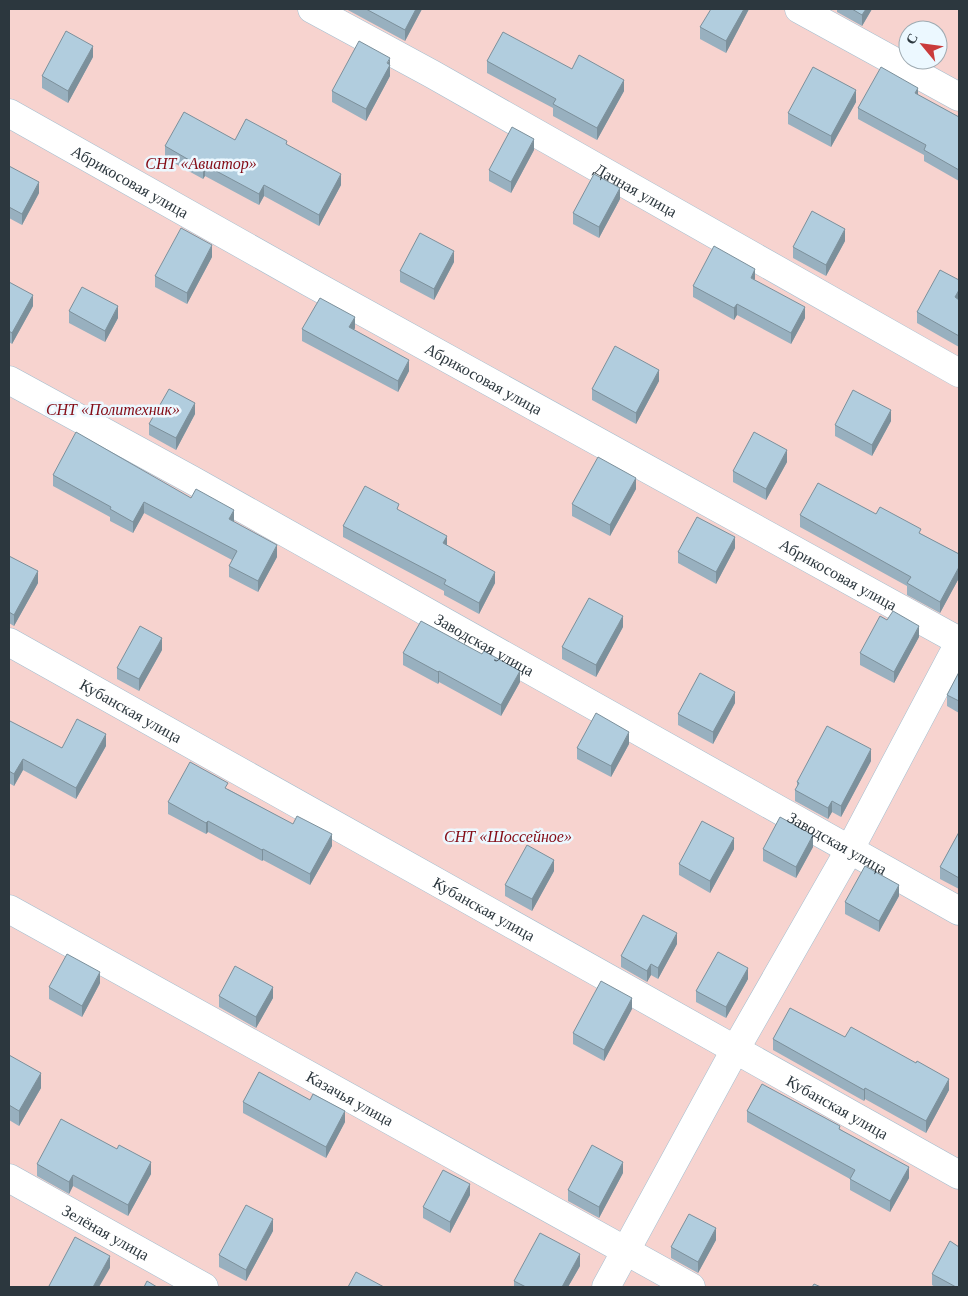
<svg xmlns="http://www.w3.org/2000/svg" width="968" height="1296" font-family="'Times New Roman',serif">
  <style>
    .green { fill: #f7d3cf; fill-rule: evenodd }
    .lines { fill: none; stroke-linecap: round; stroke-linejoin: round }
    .minor-casing { stroke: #a3becf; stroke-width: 29 }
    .minor { stroke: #fff; stroke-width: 28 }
    .wall { fill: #98b0bf }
    .shaded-wall { fill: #7c909b }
    .building { fill: #b1cdde; stroke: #7c909b }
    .labels { text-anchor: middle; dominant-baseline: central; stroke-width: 5; stroke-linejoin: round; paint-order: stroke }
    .park-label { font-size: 16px; font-style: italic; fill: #840b15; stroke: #ecf8ff }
    .street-label { font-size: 16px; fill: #2c373e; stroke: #ecf8ff }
  </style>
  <rect width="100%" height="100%" fill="#ecf8ff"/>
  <!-- green -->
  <path class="green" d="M9,9H959V1287H9ZM908,30H938V60H908Z"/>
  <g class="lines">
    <defs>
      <g id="minor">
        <path id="s1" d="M312,9L432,74L959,373"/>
        <path d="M799,9L959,97"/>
        <path id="s2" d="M9,113L309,282L959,641"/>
        <path id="s3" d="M9,380L192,480L959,911"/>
        <path id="s4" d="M9,642L959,1175"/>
        <path id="s5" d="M9,909L691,1287"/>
        <path id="s6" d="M9,1178L204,1287"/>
        <path d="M606,1287L735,1050L850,849L959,643"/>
      </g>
    </defs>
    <!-- minor casing -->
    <use href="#minor" class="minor-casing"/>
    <!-- minor -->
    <use href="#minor" class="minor"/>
  </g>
  <!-- wall -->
  <path class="wall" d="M346,9H422L405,41Z
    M749,9L726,53L700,39V27Z
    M837,9H872L862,26L837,12Z
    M93,57L68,103L42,88V76Z
    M487,61L572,69L624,91L597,140L553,116V108L487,73Z
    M390,65V76L366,121L332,102V91Z
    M918,95L959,117V181L924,161V155L858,119V108Z
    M856,102L831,147L788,124V113Z
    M235,140L287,145L341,185L319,226L264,196L259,205L205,176L203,179L165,158V146Z
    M534,150L511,193L489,181V170Z
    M9,166L39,193L22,225L9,218Z
    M620,199L599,238L573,224V213Z
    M845,241L826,276L793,258V247Z
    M212,257L187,304L155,287V276Z
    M454,262L434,300L400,282V271Z
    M755,280L805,318L791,344L737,315L734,320L693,297V286Z
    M959,280V347L917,323V312Z
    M9,282L33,306L12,344L9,342Z
    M69,311L118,318L105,342L69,323Z
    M355,328L354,330L409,371L398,392L302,341V329Z
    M659,381L636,424L592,400V389Z
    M195,414L176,450L149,435V424Z
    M891,421L872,456L835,436V425Z
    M787,462L766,500L733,482V471Z
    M53,475L191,498L234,522L277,557L258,592L229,577V566L232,560L144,513L133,533L110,521V517L53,486Z
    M636,489L610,536L572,516V504Z
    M399,510L495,583L479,614L444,595V591L343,537V526Z
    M876,514L921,534L959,554V578L940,613L907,595V586L800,527V515Z
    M735,548L716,584L678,563V552Z
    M9,556L38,583L14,626L9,623Z
    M623,627L596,677L562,659V647Z
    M919,637L894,683L860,665V653Z
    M162,650L139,691L117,679V668Z
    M403,653L520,682L501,716L439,682L438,684L403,665Z
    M959,672V713L947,706V695Z
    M735,703L713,744L678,725V714Z
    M9,724L62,748L106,746L76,799L23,770L14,786L9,783Z
    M629,744L611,777L577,759V748Z
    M871,761L841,817L832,812L828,819L795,801V790L797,787V782Z
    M228,789L332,846L310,885L263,860L262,861L208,832L206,834L168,814V802Z
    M959,832V889L940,879V867Z
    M813,847L796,878L763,861V849Z
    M734,849L710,893L679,875V864Z
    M554,871L532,911L505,896V885Z
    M899,896L879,932L845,914V902Z
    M677,944L658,979L651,975L647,982L621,967V956Z
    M748,979L726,1018L696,1002V991Z
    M100,983L82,1017L49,999V987Z
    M219,996L273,998L256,1028L219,1007Z
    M632,1009L604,1061L573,1044V1033Z
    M845,1037L916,1063L949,1090L926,1133L865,1099L864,1101L773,1050V1039Z
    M9,1055L41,1088L19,1126L9,1120Z
    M243,1102L345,1122L326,1158L243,1113Z
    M747,1111L840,1129L909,1178L890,1212L850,1190V1179L747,1122Z
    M37,1164L151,1174L128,1216L73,1186L69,1194L37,1176Z
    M623,1173L599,1218L568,1201V1190Z
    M470,1195L450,1233L423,1218V1207Z
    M273,1231L246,1281L219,1267V1255Z
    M716,1240L698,1273L671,1258V1247Z
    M580,1266L568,1287H514V1281Z
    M932,1274L959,1287H935L932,1285Z"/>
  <!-- shaded-wall -->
  <path class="shaded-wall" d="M416,9H422L405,41V30Z
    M744,9H749L726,53V41Z
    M866,9H872L862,26V15Z
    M93,46V57L68,103V91Z
    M390,58V76L366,121V109Z
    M624,80V91L597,140V128Z
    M918,88V99L915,93Z
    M856,90V102L831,147V136Z
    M534,139V150L511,193V182Z
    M205,165V176L203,179V168Z
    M341,174V185L319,226V215Z
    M39,182V193L22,225V214Z
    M264,185V196L259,205V194Z
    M620,188V199L599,238V227Z
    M845,229V241L826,276V265Z
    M212,245V257L187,304V293Z
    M454,251V262L434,300V289Z
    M755,269V280L751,278Z
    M959,290V301L955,297Z
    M33,295V306L12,344V333Z
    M737,304V315L734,320V308Z
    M118,306V318L105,342V331Z
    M805,307V318L791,344V333Z
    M355,317V328L349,338V327Z
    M409,360V371L398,392V381Z
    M659,370V381L636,424V413Z
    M195,403V414L176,450V438Z
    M891,410V421L872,456V445Z
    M787,450V462L766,500V489Z
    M636,478V489L610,536V525Z
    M144,502V513L133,533V522Z
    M234,510V522L229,519Z
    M447,536V547L443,543Z
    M735,537V548L716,584V572Z
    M277,545V557L258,592V581Z
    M959,567V578L940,613V602Z
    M38,571V583L14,626V615Z
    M495,572V583L479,614V603Z
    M623,616V627L596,677V665Z
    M919,626V637L894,683V672Z
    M162,638V650L139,691V679Z
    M439,671V682L438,684V672Z
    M520,671V682L501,716V705Z
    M735,692V703L713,744V732Z
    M629,732V744L611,777V766Z
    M106,734V746L76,799V788Z
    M871,749V761L841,817V806Z
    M23,759V770L14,786V774Z
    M832,801V812L828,819V808Z
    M208,821V832L206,834V823Z
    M332,834V846L310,885V874Z
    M813,835V847L796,878V867Z
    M734,838V849L710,893V881Z
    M263,849V860L262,861V850Z
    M554,860V871L532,911V899Z
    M899,885V896L879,932V921Z
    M677,933V944L658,979V968Z
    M651,964V975L647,982V971Z
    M748,968V979L726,1018V1007Z
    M100,972V983L82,1017V1006Z
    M273,987V998L256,1028V1017Z
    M632,998V1009L604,1061V1050Z
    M41,1073V1088L19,1126V1111Z
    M949,1079V1090L926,1133V1121Z
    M865,1088V1099L864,1101V1090Z
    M345,1111V1122L326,1158V1147Z
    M151,1162V1174L128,1216V1205Z
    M623,1162V1173L599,1218V1207Z
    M909,1167V1178L890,1212V1201Z
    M73,1175V1186L69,1194V1182Z
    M470,1184V1195L450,1233V1222Z
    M273,1219V1231L246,1281V1270Z
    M716,1228V1240L698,1273V1262Z
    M580,1254V1266L568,1287H562Z
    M110,1256V1268L99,1287H93Z"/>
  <!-- building -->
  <path class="building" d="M366,9H416L405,30Z
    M711,9H744L726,41L700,27Z
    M852,9H866L862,15Z
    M66,31L93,46L68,91L42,76Z
    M503,32L572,69L579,55L624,80L597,128L553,104L556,99L487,61Z
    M359,41L390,58L387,63L390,65L366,109L332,91Z
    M813,67L856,90L831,136L788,113Z
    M881,67L918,88L915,93L959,117V170L924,150L926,145L858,108Z
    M184,112L235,140L246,119L287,141L286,144L341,174L319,215L264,185L259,194L205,165L203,168L165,146Z
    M512,127L534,139L511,182L489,170Z
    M9,166L39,182L22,214L9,207Z
    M594,174L620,188L599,227L573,213Z
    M812,211L845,229L826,265L793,247Z
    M181,228L212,245L187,293L155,276Z
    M420,233L454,251L434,289L400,271Z
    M714,246L755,269L751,278L805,307L791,333L737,304L734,308L693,286Z
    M940,270L959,280V290L955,297L959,300V336L917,312Z
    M9,282L33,295L12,333L9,331Z
    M82,287L118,306L105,331L69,311Z
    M320,298L355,317L349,327L409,360L398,381L302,329Z
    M615,346L659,370L636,413L592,389Z
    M169,389L195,403L176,438L149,424Z
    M853,390L891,410L872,445L835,425Z
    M76,432L191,498L196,489L234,510L229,519L277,545L258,581L229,566L237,551L144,502L133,522L110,509L111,507L53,475Z
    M754,432L787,450L766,489L733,471Z
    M598,457L636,478L610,525L572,504Z
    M818,483L876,514L880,507L921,529L919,533L959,554V567L940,602L907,583L911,577L800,515Z
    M365,486L399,504L397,509L447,536L443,543L495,572L479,603L444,584L446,580L343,526Z
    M697,517L735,537L716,572L678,552Z
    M9,556L38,571L14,615L9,612Z
    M589,598L623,616L596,665L562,647Z
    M893,611L919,626L894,672L860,653L880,616L887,620Z
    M421,621L482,654L484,651L520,671L501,705L439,671L438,672L403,653Z
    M140,626L162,638L139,679L117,668Z
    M959,672V701L947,695Z
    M700,673L735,692L713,732L678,714Z
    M596,713L629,732L611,766L577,748Z
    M77,719L106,734L76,788L23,759L14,774L9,771V724L10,721L62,748Z
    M827,726L871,749L841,806L832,801L828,808L795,790L799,783L797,782Z
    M190,762L228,783L225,788L293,824L297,816L332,834L310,874L263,849L262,850L208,821L206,823L168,802Z
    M780,817L813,835L796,867L763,849Z
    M702,821L734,838L710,881L679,864Z
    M959,832V878L940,867Z
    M527,845L554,860L532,899L505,885Z
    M865,866L899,885L879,921L845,902Z
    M643,915L677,933L658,968L651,964L647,971L621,956Z
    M718,952L748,968L726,1007L696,991Z
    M67,954L100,972L82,1006L49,987Z
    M235,966L273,987L256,1017L219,996Z
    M601,981L632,998L604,1050L573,1033Z
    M790,1008L845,1037L851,1027L916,1063L917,1061L949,1079L926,1121L865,1088L864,1090L773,1039Z
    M9,1055L41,1073L19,1111L9,1105Z
    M259,1072L310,1100L313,1094L345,1111L326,1147L243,1102Z
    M762,1084L840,1126L839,1129L909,1167L890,1201L850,1179L855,1170L747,1111Z
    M61,1119L117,1149L119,1145L151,1162L128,1205L73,1175L69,1182L37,1164Z
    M592,1145L623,1162L599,1207L568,1190Z
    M443,1170L470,1184L450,1222L423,1207Z
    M246,1205L273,1219L246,1270L219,1255Z
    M689,1214L716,1228L698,1262L671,1247Z
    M540,1233L580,1254L562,1287H526L514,1281Z
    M75,1237L110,1256L93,1287H52L49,1286Z
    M950,1241L959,1247V1287H956L932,1274Z
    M356,1272L384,1287H348Z
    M147,1281L157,1287H144Z
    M814,1284L821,1287H812Z"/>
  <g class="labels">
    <!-- park labels -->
    <g class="park-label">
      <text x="201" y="163">СНТ «Авиатор»</text>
      <text x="113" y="409">СНТ «Политехник»</text>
      <text x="508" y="836">СНТ «Шоссейное»</text>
    </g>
    <!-- street labels -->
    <g class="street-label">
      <text stroke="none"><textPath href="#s2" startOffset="139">Абрикосовая улица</textPath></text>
      <text stroke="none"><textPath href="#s1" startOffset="371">Дачная улица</textPath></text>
      <text stroke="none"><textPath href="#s2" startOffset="544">Абрикосовая улица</textPath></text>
      <text stroke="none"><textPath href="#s2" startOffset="949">Абрикосовая улица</textPath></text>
      <text stroke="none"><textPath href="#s3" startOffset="544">Заводская улица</textPath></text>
      <text stroke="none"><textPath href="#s4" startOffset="140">Кубанская улица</textPath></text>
      <text stroke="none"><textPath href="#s3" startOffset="949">Заводская улица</textPath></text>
      <text stroke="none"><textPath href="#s4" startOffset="545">Кубанская улица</textPath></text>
      <text stroke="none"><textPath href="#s5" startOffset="390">Казачья улица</textPath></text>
      <text stroke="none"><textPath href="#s4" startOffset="950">Кубанская улица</textPath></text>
      <text stroke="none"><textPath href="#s6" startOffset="111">Зелёная улица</textPath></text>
    </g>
  </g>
  <!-- border -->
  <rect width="968" height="1296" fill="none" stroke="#2c373e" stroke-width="20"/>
  <!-- north arrow -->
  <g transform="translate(923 45) rotate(299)"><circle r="24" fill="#ecf8ff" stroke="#9fabb2"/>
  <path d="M0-4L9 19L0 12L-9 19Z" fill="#ca3b3b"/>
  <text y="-8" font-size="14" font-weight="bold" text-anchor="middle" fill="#2c373e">С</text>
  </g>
</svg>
